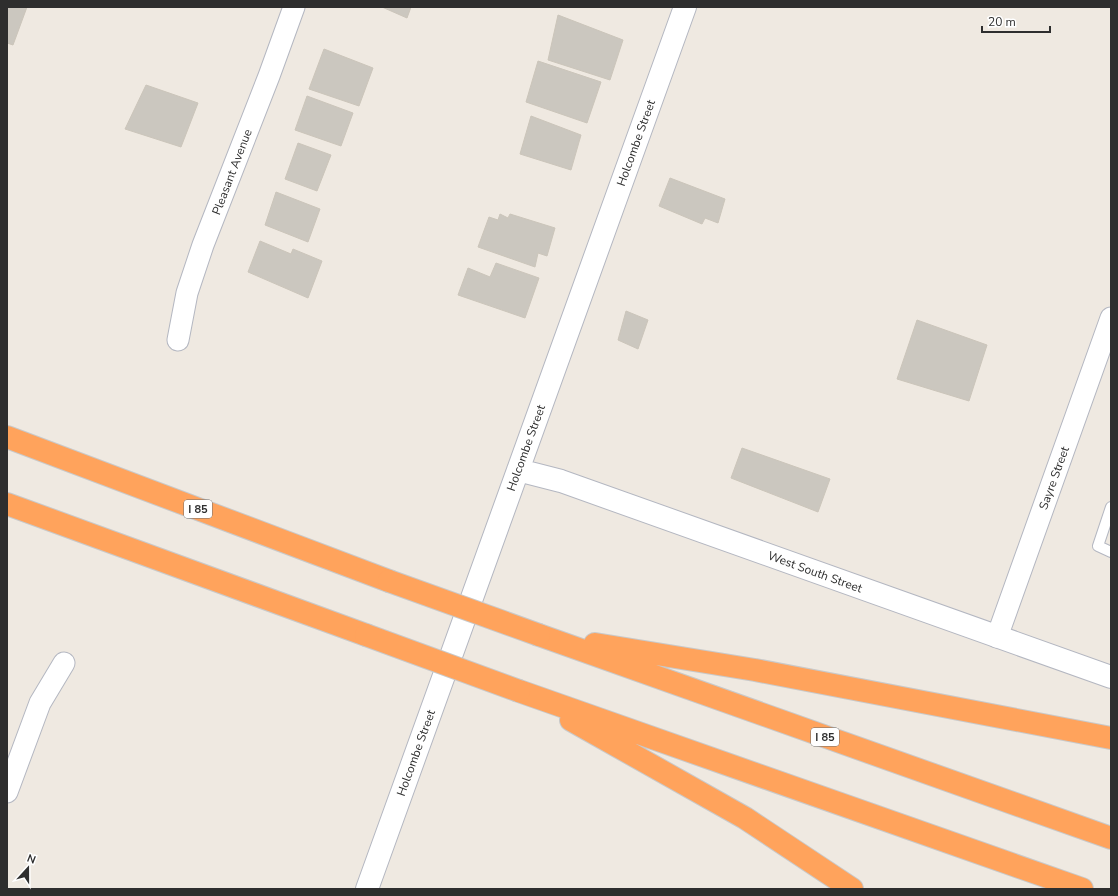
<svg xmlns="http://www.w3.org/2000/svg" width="1118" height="896" font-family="'Nunito Sans',sans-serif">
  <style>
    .building { fill: #cbc7bf; stroke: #cbc5ba }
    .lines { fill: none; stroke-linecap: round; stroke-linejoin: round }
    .service-casing { stroke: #b4b7c1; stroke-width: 12 }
    .minor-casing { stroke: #b4b7c1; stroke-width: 23 }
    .tertiary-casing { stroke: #b4b7c1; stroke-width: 24 }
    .motorway-casing { stroke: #c9c9c9; stroke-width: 24 }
    .service { stroke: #fff; stroke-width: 10 }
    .minor { stroke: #fff; stroke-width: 21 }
    .tertiary { stroke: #fff; stroke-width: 22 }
    .motorway { stroke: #ffa35c; stroke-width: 22 }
    .motorway-bridge-casing { stroke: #c9c9c9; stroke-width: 24; stroke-linecap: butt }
    .motorway-bridge { stroke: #ffa35c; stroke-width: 22 }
    .labels { text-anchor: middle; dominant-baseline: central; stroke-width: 4; stroke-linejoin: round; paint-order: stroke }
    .shield { fill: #fff; stroke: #6d6d6d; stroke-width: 1 }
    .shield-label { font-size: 11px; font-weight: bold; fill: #2e2e2e }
    .street-label { font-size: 12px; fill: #2e2e2e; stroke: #fff }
  </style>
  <rect width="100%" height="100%" fill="#efe9e1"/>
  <!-- building -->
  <path class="building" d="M7,7H27L13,45L7,43Z
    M382,7H411L407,18Z
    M558,15L623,40L610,80L548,60Z
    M324,49L373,68L359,106L309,89Z
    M538,61L601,82L587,123L526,102Z
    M146,85L198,103L181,147L125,129Z
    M307,96L353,113L341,146L295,130Z
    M531,116L581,135L571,170L520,154Z
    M298,143L331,155L317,191L285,179Z
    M670,178L725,199L718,223L705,218L702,224L659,206Z
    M276,192L320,209L308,242L265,225Z
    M500,214L508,218L510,214L555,228L547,256L538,253L535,267L478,247L489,217L498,220Z
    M260,241L291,254L293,249L322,261L308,298L248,272Z
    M496,263L539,278L525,318L458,295L468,268L490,277Z
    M626,311L648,320L638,349L618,340Z
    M917,320L987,345L969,401L897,379Z
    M742,448L830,479L818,512L731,478Z"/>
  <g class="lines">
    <defs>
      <path id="service" d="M1111,507L1098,546L1111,552"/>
      <path id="minor" d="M178,340L187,293L203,245L269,76L294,7
        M997,637L1111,318
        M7,792L40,703L64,663"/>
      <path id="tertiary" d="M518,470L561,481L1111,677
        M367,889L685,7"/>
      <path id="motorway" d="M7,437L389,581
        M7,504L366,635
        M539,635L1111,838
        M595,644L755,670L1111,738
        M519,691L1082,889
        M571,720L745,818L852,889"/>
    </defs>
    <!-- service casing -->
    <use href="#service" class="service-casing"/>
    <!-- minor casing -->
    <use href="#minor" class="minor-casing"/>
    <!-- tertiary casing -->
    <use href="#tertiary" class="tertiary-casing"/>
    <!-- motorway casing -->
    <use href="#motorway" class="motorway-casing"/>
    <!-- service -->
    <use href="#service" class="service"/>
    <!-- minor -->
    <use href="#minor" class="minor"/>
    <!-- tertiary -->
    <use href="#tertiary" class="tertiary"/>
    <!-- motorway -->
    <use href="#motorway" class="motorway"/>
    <defs>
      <path id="motorway-bridge" d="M389,581L539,635
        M366,635L519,691"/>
    </defs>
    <!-- motorway-bridge casing -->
    <use href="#motorway-bridge" class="motorway-bridge-casing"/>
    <!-- motorway-bridge -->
    <use href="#motorway-bridge" class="motorway-bridge"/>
  </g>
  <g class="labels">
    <!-- shield labels -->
    <g class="shield">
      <rect x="184" y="500" width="28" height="18" rx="3"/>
      <rect x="811" y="728" width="28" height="18" rx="3"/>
    </g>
    <g class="shield-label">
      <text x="198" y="509">I 85</text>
      <text x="825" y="737">I 85</text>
    </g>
    <!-- street labels -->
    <g class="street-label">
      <text transform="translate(636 143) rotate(-70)">Holcombe Street</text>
      <text transform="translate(232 172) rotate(-69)">Pleasant Avenue</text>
      <text transform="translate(526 448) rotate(-70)">Holcombe Street</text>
      <text transform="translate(1054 478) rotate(-70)">Sayre Street</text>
      <text transform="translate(815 572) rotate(20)">West South Street</text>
      <text transform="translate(416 753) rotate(-70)">Holcombe Street</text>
    </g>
  </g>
  <!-- border -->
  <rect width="1118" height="896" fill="none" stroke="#2e2e2e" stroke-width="16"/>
  <!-- north arrow -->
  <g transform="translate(28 868) rotate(21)" stroke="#ffffff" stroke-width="3" paint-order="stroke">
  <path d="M0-3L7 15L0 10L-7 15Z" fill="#2e2e2e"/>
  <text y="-6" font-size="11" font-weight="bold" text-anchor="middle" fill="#2e2e2e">N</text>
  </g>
  <!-- scale -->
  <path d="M982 26v6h68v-6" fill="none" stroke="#2e2e2e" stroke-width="2"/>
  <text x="988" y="26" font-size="12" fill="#2e2e2e" stroke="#ffffff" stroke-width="3" paint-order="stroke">20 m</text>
</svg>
